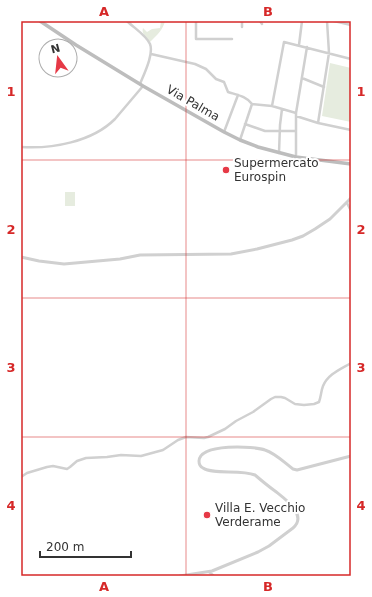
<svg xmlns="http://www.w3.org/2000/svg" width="372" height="597" font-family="'DejaVu Sans',sans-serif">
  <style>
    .green { fill: #e6ecdf }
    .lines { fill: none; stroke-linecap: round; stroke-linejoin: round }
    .minor { stroke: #d0d0d0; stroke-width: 2.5 }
    .tertiary { stroke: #d0d0d0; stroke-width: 3 }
    .secondary { stroke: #bdbdbd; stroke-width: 3.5 }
    .grid { fill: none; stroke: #d62828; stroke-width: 1; stroke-opacity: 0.55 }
    .poi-dot { fill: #e63946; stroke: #fff; stroke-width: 1.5 }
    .labels { text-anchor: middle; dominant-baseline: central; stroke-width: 4; stroke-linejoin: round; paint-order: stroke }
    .street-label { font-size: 12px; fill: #333; stroke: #fff }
    .poi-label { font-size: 12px; fill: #333; stroke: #fff; text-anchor: start }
    .neatline { fill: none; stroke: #d62828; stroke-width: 1.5 }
    .grid-label { font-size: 13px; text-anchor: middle; font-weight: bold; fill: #d62828 }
  </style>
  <rect width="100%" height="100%" fill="#fff"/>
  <!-- green -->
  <path class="green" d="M161,21H165C163,30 157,35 150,42C147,38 141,34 143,28L147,32L152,29L160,28Z
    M330,63L351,68V122L322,116Z
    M65,192H75V206H65Z"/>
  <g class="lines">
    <!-- minor -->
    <path class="minor" d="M127,21C134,28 146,35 150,44C154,54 144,74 140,84
      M196,21V39H232
      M242,21V27
      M260,21L262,24
      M334,21L351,25
      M299,45L302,21
      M151,54L195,64L206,69L216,79L224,82L228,92C237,95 246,96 252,104L272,106L296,113V116L318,123L351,130
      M302,78L324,87
      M272,106L284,42L351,59
      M296,113L307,47
      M296,116V157
      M318,123L329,53L327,21
      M245,124L265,131H296
      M224,132L238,95
      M240,140L252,104
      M21,147C52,149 92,142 115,119L143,86
      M279,153L280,125L282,109
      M347,203L351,211
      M21,477L27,473L47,467L53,466L67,469L70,467L77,461L86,458L107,457L121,455L141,456L163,450L178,440L186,437L204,438L208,437L225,429L236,421L253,412L271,399L275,397H281L285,398L295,404L304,405L314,404L319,402C321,397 321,391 323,386C328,374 341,369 351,363
      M209,572L214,576"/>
    <!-- tertiary -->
    <path class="tertiary" d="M21,257L39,261L64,264L120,259L140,255L231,254L257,249L292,240L303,236L315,229L330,219L351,198
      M180,576L212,571L258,552L269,546L293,528C308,515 285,499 275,491C268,486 262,481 255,475C241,469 213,475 203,468C201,467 199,464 199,461C200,443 254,446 265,450C275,453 285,463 293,469L297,470L351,456"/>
    <!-- secondary -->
    <path class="secondary" d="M40,21L76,45L143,86L224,132L240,140L258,147L296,157L351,164"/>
  </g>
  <!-- grid -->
  <path class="grid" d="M186,21V576M21,160H351M21,298H351M21,437H351"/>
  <!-- markers -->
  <g class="poi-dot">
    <circle cx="226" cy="170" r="4"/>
    <circle cx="207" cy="515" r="4"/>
  </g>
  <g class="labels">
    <!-- street labels -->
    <g class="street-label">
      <text transform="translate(193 103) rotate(30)">Via Palma</text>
    </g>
    <!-- poi labels -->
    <g class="poi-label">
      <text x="234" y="163">Supermercato<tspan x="234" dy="14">Eurospin</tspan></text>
      <text x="215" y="508">Villa E. Vecchio<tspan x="215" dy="14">Verderame</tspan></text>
    </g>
  </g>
  <!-- border -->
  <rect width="372" height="597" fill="none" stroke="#ffffff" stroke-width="44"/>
  <!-- north arrow -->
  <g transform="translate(58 58) rotate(345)"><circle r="19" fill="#ffffff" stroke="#adadad"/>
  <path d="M0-3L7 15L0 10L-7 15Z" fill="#e63946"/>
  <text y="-6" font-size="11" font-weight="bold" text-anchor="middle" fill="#333333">N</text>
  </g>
  <!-- scale -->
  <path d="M40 551v6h91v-6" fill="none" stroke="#333333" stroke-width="2"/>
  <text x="46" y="551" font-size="12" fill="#333333" stroke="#ffffff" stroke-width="3" paint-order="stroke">200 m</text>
  <rect x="22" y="22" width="328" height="553" class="neatline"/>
  <g class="grid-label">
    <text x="104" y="16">A</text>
    <text x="268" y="16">B</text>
    <text x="11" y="96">1</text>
    <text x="361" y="96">1</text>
    <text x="11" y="234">2</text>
    <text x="361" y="234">2</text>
    <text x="11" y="372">3</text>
    <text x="361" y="372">3</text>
    <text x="11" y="510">4</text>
    <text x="361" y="510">4</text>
    <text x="104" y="591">A</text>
    <text x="268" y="591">B</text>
  </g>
</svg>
